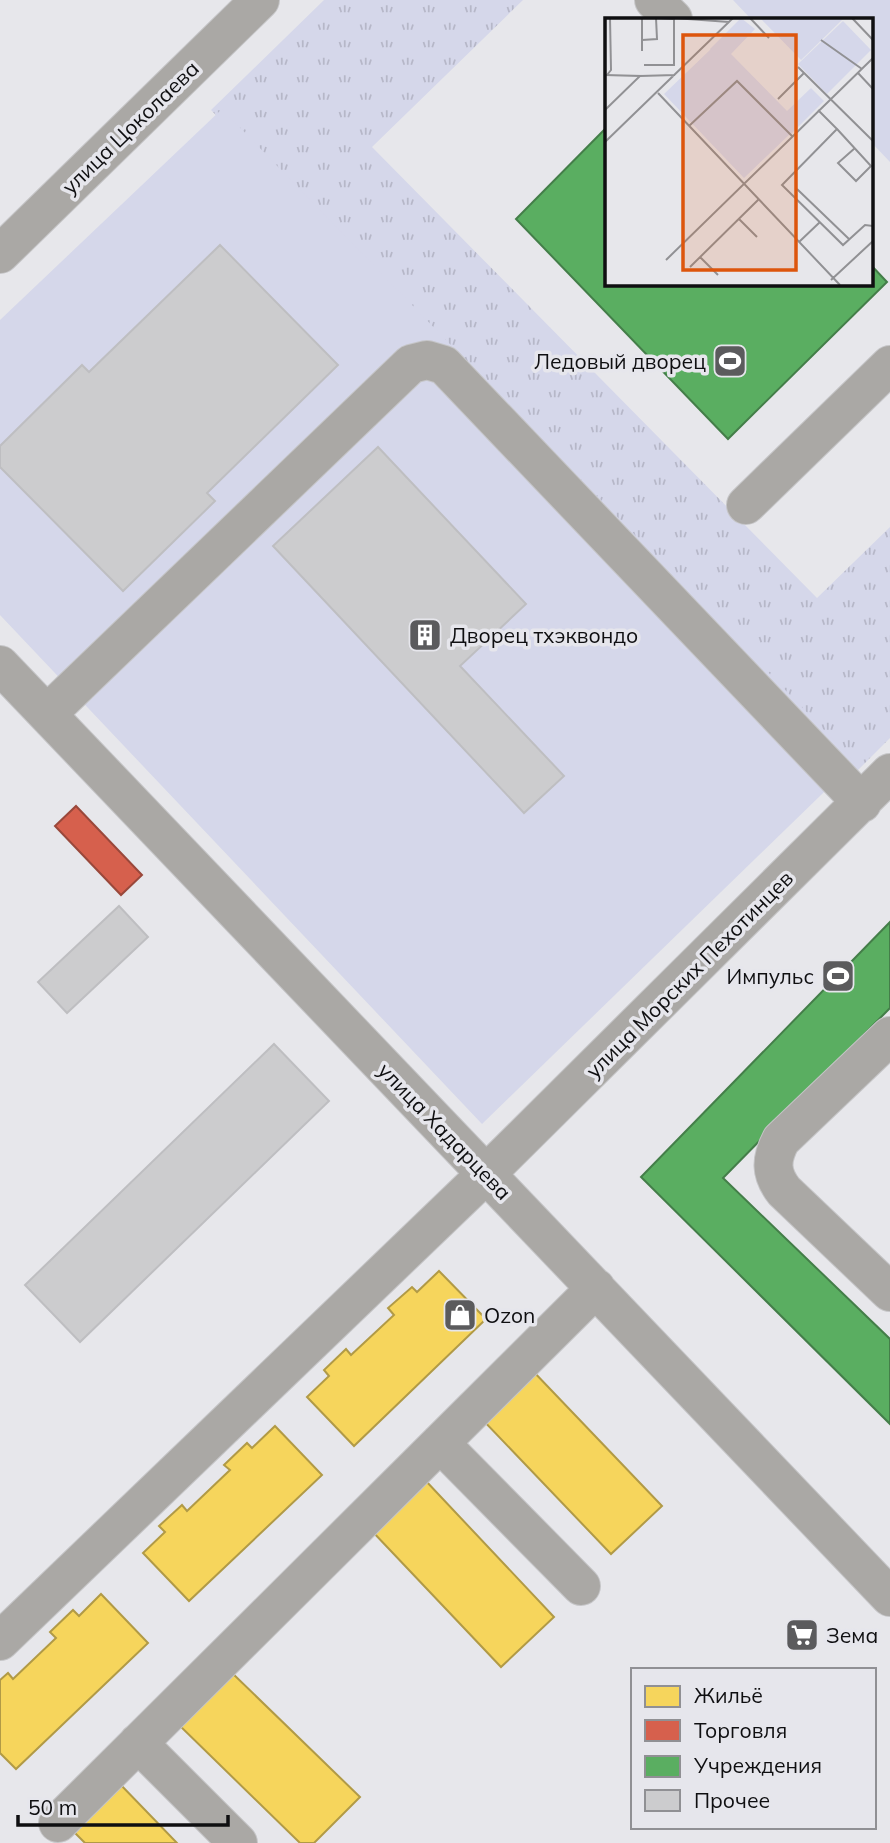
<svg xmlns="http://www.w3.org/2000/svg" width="890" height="1843" font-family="Mulish,sans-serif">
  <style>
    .grass { fill: url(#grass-tufts) }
    .park { fill: #d5d7ea }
    .homes { fill: #f6d55c; stroke: #b19a46; stroke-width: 2 }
    .shops { fill: #d6604d; stroke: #9a483b; stroke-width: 2 }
    .public { fill: #5aae61; stroke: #447e49; stroke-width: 2 }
    .building { fill: #ccccce; stroke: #bebec1; stroke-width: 2 }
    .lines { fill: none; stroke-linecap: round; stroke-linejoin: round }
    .minor-casing { stroke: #c5c5c7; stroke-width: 40 }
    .minor { stroke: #aaa8a5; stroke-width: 38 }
    .labels { text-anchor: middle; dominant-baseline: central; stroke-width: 7; stroke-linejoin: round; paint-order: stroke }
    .street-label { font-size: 21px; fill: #0f0f11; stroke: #e6e6ec }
    .poi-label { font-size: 21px; fill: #0f0f11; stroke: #e6e6ec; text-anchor: start }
    .inset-road { fill: none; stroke: #919194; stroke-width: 2 }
    .view { fill: #dd550c; fill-opacity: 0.15; stroke: #dd550c; stroke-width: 3.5 }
    .inset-edge { fill: none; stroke: #0f0f11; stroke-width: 3.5 }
  </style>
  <defs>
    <pattern id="grass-tufts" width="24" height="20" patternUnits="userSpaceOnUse" patternTransform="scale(1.75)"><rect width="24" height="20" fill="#d5d7ea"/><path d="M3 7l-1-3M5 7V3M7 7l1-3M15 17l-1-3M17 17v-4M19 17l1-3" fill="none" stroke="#b6b7c8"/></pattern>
  </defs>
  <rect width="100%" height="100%" fill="#e7e7eb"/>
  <!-- grass -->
  <path class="grass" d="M324,0H523L372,147L817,598L890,527V738L853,775L211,110Z"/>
  <!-- park -->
  <path class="park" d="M733,0H890V162L871,142V19H751Z
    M222,109L855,762L482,1124L0,615V320Z"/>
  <!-- homes -->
  <path class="homes" d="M439,1271L486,1319L354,1446L307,1397L329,1376L324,1370L346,1349L351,1355L394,1315L388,1308L412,1287L417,1292Z
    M531,1369L662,1506L611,1554L480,1417Z
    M275,1426L322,1475L189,1601L143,1553L165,1532L159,1526L182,1505L187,1511L230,1470L224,1465L247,1443L252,1448Z
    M425,1480L554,1617L501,1667L371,1530Z
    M101,1594L148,1643L16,1769L0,1753V1680L8,1673L13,1679L56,1638L50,1632L73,1610L79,1616Z
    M230,1671L360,1797L314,1843H300L178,1724Z
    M118,1782L177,1843H85L70,1828Z"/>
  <!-- shops -->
  <path class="shops" d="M76,806L142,875L121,895L55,826Z"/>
  <!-- public -->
  <path class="public" d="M606,128V284H871V265L887,282L728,439L516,219Z
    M890,922V1008L723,1178L890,1339V1424L641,1177Z"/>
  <!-- building -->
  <path class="building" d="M220,245L338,365L207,493L215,501L123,591L0,467V446L82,365L89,372Z
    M378,447L526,604L460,666L564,776L524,813L273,546Z
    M119,906L148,937L67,1013L38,982Z
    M274,1044L329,1101L80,1342L25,1285Z"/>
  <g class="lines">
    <defs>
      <path id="minor" d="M654,0L673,19
        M0,254L260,0
        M746,505L890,365
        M0,665L890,1597
        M47,714L411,364L427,360L444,365L862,803
        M890,1036L781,1140C771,1159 770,1173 784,1191L890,1292
        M440,1443L581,1586
        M0,1641L486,1174L890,773
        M138,1743L238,1843
        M58,1823L596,1288"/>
    </defs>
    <!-- minor casing -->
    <use href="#minor" class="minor-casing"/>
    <!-- minor -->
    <use href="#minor" class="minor"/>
  </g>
  <!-- icons -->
  <defs>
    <symbol id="stadium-square" viewBox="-11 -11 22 22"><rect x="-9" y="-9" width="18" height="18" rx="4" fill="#5b5b5d" stroke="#e6e6ec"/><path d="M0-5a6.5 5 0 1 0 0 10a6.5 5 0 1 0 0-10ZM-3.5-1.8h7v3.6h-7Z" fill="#fff"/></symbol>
    <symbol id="building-square" viewBox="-11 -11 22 22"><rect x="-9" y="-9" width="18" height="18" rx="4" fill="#5b5b5d" stroke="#e6e6ec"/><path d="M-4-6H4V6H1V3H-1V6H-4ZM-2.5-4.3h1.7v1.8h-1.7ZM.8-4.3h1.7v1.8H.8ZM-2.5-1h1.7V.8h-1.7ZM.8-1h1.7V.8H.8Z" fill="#fff"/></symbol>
    <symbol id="shop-square" viewBox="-11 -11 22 22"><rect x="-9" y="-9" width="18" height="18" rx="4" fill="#5b5b5d" stroke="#e6e6ec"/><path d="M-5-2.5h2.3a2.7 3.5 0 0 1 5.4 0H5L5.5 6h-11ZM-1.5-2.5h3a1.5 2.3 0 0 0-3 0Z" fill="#fff"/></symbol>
    <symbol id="supermarket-square" viewBox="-11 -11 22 22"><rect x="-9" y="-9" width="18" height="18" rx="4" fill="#5b5b5d" stroke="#e6e6ec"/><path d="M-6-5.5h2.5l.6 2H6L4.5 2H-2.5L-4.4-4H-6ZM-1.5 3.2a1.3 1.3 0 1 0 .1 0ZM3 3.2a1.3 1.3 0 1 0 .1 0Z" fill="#fff"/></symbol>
  </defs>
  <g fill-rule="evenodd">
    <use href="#stadium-square" x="711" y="342" width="38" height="38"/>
    <use href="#building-square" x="406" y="616" width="38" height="38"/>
    <use href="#stadium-square" x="819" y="957" width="38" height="38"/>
    <use href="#shop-square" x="441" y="1296" width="38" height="38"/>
    <use href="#supermarket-square" x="783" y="1616" width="38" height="38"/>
  </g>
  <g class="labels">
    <!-- street labels -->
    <g class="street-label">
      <text transform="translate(130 127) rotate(-44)">улица Цоколаева</text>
      <text transform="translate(689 974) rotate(-45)">улица Морских Пехотинцев</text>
      <text transform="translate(445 1131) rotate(46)">улица Хадарцева</text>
    </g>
    <!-- poi labels -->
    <g class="poi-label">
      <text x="706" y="361" text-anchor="end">Ледовый дворец</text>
      <text x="450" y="635">Дворец тхэквондо</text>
      <text x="814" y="976" text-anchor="end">Импульс</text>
      <text x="484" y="1315">Ozon</text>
      <text x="826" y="1635">Зема</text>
    </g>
  </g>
  <!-- overview -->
  <g transform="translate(605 18)">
    <rect width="268" height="268" fill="#e7e7eb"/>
    <path d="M136,0L150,11L126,36L182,93L206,70L219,83L186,116L105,31ZM238,3L266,32L222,76L193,46Z" fill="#d5d7ea"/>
    <path d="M155,0H239L196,42ZM106,31L187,114L139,160L59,76Z" fill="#d5d7ea"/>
    <path class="inset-road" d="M37,0V33M69,0L124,4M145,0L164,20M247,0L268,22M37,22L52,21L51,0M216,22L257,51M39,47H69V1L54,0M193,49L268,123M253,55L268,71M0,57L35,58L0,92M2,57L6,52L5,0M35,58L70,57M53,75L235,267M173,81L199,55M213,92L232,111L177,167L238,227L260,207L268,208M84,108L132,63L188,119M232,111L266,148L251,163L233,145L250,130M0,124L128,0M192,171L244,221M134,201L152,219M194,224L215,204M95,239L113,257M61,242L268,40M85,249L154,181M226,262L268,223"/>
    <path class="view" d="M78,17H191V252H78Z"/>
    <rect width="268" height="268" class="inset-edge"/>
  </g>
  <!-- legend -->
  <rect x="631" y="1668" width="245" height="161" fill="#e6e6ec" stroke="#909094" stroke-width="2"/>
  <rect x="645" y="1686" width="35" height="21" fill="#f6d55c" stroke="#909094" stroke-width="2"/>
  <text x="694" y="1703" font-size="21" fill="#0f0f11">Жильё</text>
  <rect x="645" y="1720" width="35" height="21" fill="#d6604d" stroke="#909094" stroke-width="2"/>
  <text x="694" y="1738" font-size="21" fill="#0f0f11">Торговля</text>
  <rect x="645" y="1756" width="35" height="21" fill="#5aae61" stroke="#909094" stroke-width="2"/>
  <text x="694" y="1773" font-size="21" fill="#0f0f11">Учреждения</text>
  <rect x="645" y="1790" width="35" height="21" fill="#ccccce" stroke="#909094" stroke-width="2"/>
  <text x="694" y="1808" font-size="21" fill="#0f0f11">Прочее</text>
  <!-- scale -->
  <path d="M18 1815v10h210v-10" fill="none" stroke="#0f0f11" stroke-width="3.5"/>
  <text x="28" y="1815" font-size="21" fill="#0f0f11" stroke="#e6e6ec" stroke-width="5" paint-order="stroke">50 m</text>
</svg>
